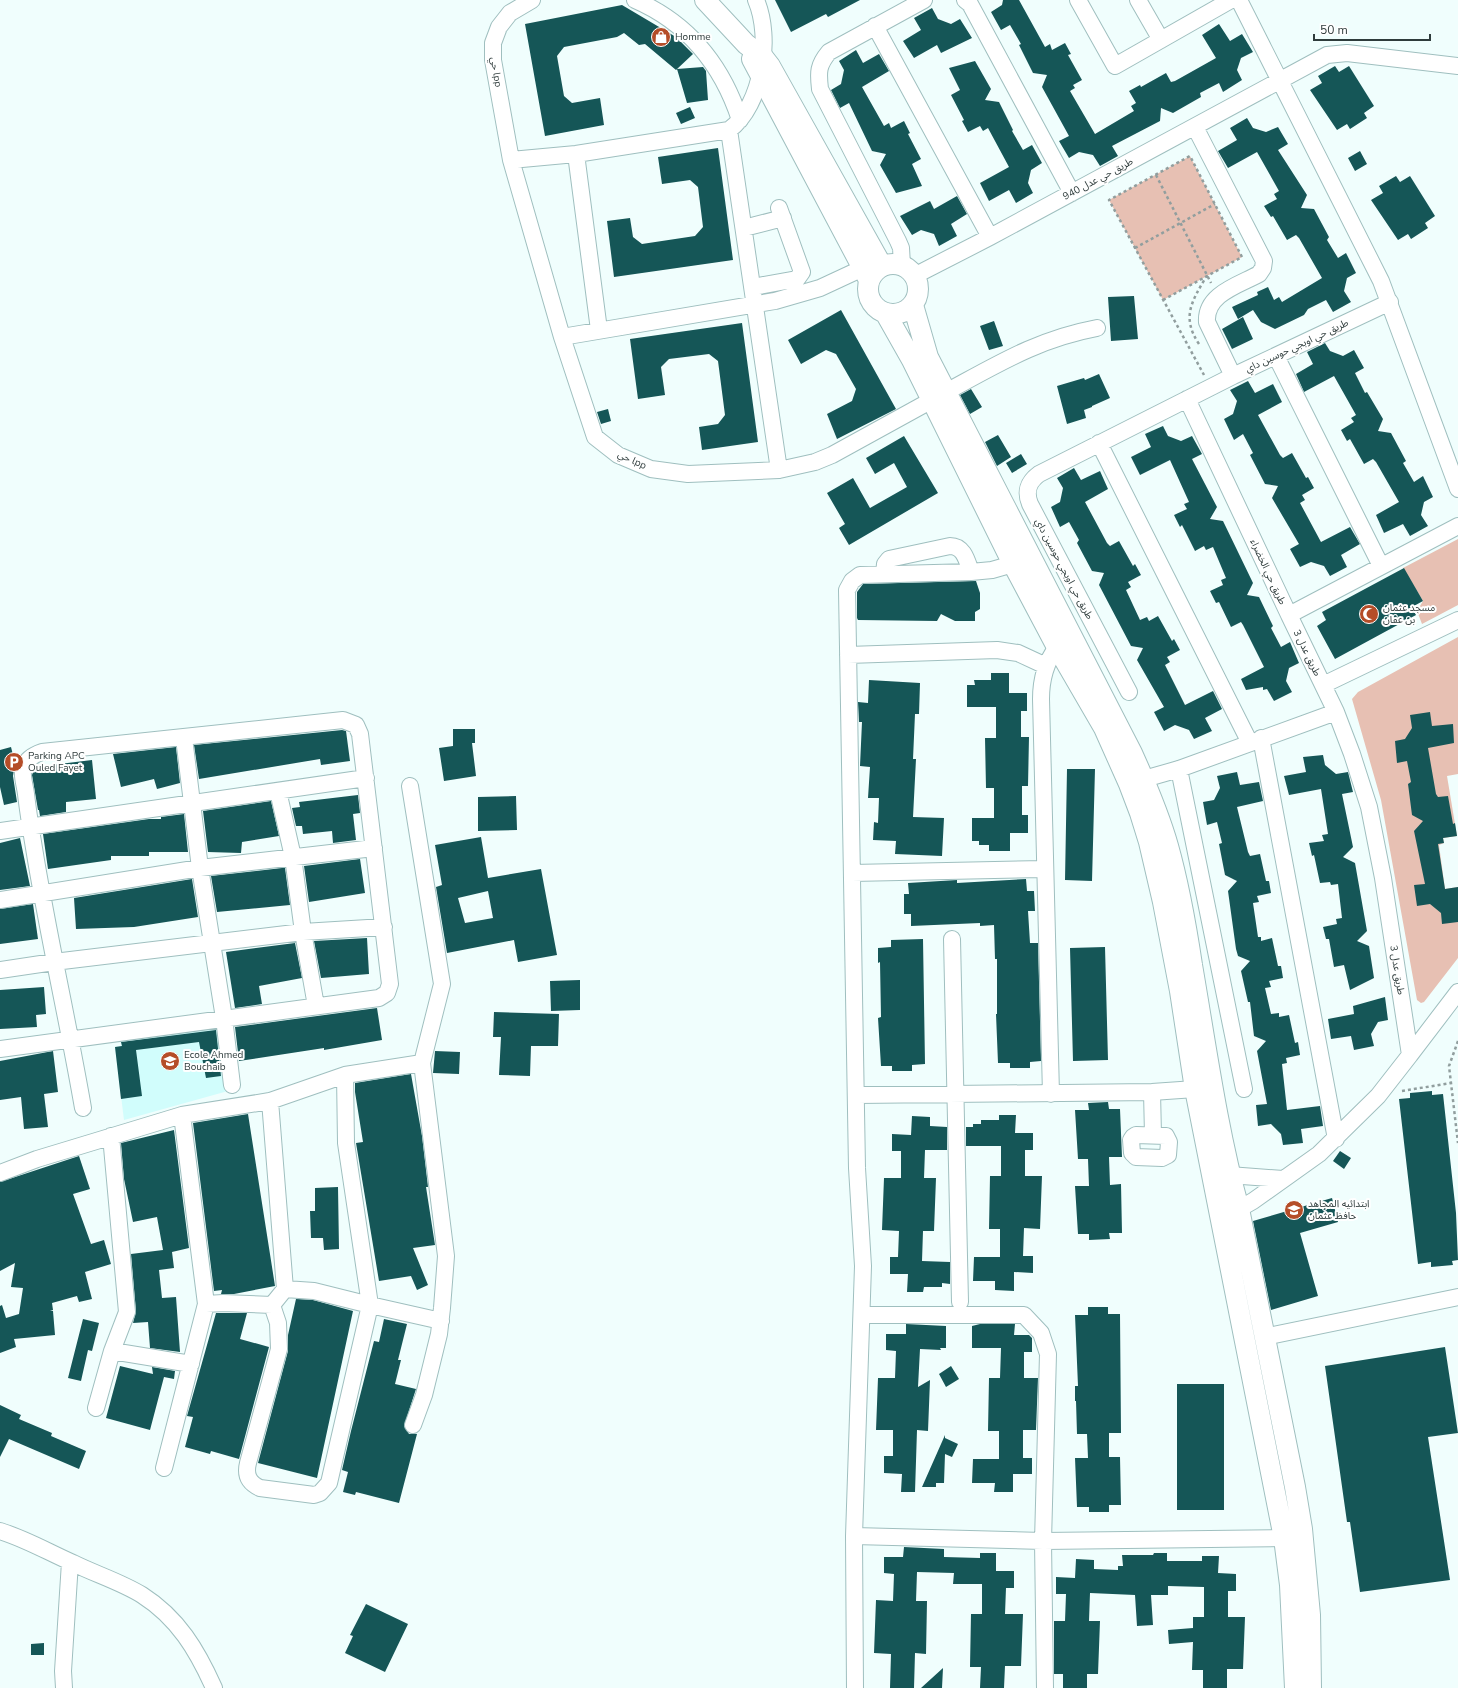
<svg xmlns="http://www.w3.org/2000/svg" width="1458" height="1688" font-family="'Nunito Sans','Noto Sans Arabic',sans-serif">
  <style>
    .built { fill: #d1fdfc }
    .green { fill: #e7c0b3 }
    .building { fill: #155657; fill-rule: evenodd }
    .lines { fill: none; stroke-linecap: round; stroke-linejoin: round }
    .minor-casing { stroke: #9fbfbf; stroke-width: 18 }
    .major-casing { stroke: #9fbfbf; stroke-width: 22 }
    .path { stroke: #919e9e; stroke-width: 2.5; stroke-dasharray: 3 3; stroke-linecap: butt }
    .minor { stroke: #fff; stroke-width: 16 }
    .major { stroke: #fff; stroke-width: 20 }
    .labels { text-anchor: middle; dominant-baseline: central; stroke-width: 4; stroke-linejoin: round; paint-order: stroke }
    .poi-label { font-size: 10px; fill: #2f3c3c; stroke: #fff; text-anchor: start }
    .street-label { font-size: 10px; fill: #2f3c3c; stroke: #fff }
  </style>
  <rect width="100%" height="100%" fill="#f0fefd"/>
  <!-- built -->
  <path class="built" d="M212,1017L213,1030H219L228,1091L124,1120L115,1047L121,1046L120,1031Z"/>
  <!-- green -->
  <path class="green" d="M1190,156L1242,257L1163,300L1109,200Z
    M1458,539V605L1422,624L1417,611L1423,601L1403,568Z
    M1458,637V774L1447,776L1457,836L1443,838L1444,843L1439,845L1445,889L1458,887V958L1424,1002L1421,1003L1417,1000L1381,800L1352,699L1358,692Z"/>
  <!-- building -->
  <path class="building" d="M775,0H860L828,17L826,14L791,32Z
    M1003,0H1019L1045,47L1050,44L1052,50L1065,43L1071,54L1068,55L1082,80L1073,85L1075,88L1070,91L1095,134L1134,111L1131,106L1136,103L1129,91L1140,85L1141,87L1166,73L1171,82L1175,81L1216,58L1202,35L1219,24L1230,41L1242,34L1253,52L1241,58L1237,70L1242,80L1223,92L1219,83L1200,93L1201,97L1173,113L1161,108L1160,121L1112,146L1118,156L1100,166L1093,155L1079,152L1069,158L1059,141L1069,136L1042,87L1047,75L1033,73L1019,45L1021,44L1010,25L1001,30L991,12L1002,5Z
    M622,5L676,37L693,54L676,70L645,44L639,45L624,33L617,37L564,47L557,56L564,96L572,103L600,98L604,125L545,136L525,24Z
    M932,8L938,19L951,24L960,19L972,38L941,53L937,45L914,58L903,41L921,30L914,18Z
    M856,50L863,63L879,54L889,71L862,87L884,126L889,123L891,128L904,121L910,133L908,134L921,159L912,164L922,186L896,193L880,165L886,154L872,151L849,103L840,108L831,90L841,84L844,70L839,61Z
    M975,61L991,89L985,100L999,102L1013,130L1012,131L1023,150L1032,145L1042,163L1031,170L1028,183L1033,193L1016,203L1009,190L989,201L980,183L1009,167L988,128L983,131L980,126L968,132L962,121L964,120L951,95L960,90L949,68Z
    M1335,66L1339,72L1349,66L1374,106L1364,113L1367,118L1350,129L1347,124L1337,130L1310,90L1322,83L1318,76Z
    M703,67L706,71L708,100L687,103L677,69Z
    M690,107L695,118L681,124L676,113Z
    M1247,118L1253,128L1266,132L1278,127L1288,144L1278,150L1307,195L1301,208L1314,209L1329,237L1327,240L1338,258L1346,253L1356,273L1347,278L1344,291L1351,302L1333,312L1326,300L1308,309L1304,315L1275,329L1261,322L1253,310L1238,319L1232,307L1258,295L1257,292L1268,287L1274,300L1279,297L1282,302L1322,278L1299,238L1296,235L1287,240L1273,216L1271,217L1264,206L1277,199L1274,194L1279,191L1257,152L1228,168L1218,151L1237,140L1230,128Z
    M718,148L733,260L614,277L607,221L630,218L633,237L642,244L695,236L703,227L698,187L690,180L662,184L658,157Z
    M1360,151L1367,164L1355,171L1348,158Z
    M1396,176L1400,182L1410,176L1435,216L1425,223L1428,228L1411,239L1408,234L1398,240L1371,200L1383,193L1379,186Z
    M957,196L967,214L951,224L957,236L939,246L934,234L921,230L912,235L900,216L930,201L934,209Z
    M1134,296L1138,339L1111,341L1108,297Z
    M841,310L896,409L837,439L827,414L852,401L856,389L836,354L826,350L801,364L788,340Z
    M1243,317L1253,339L1232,349L1222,329Z
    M994,321L1003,346L989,350L980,326Z
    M742,323L758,442L702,450L699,427L718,424L725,415L718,361L709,354L669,359L661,367L665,395L638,399L630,339Z
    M1325,343L1330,351L1343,356L1354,350L1364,368L1355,373L1365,393L1367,392L1383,419L1378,431L1391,433L1406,461L1403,463L1414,482L1423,476L1433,497L1424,502L1421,515L1428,526L1410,536L1403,524L1384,533L1376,515L1399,502L1376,462L1373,459L1364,464L1350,439L1347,441L1341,430L1354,422L1351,418L1356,415L1334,376L1304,392L1296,374L1313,364L1307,352Z
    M1099,374L1110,398L1092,406V407L1084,410L1086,418L1067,424L1057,386L1084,378L1085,380Z
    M1248,381L1255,393L1273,384L1282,402L1258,415L1280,455L1283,458L1292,453L1306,478L1308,477L1314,488L1302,495L1305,500L1300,503L1321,542L1350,527L1360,544L1341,555L1347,567L1330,576L1324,566L1311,562L1300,567L1290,549L1299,544L1272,498L1278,486L1265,484L1250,455L1253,453L1243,434L1234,440L1224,419L1233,414L1237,401L1230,390Z
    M971,389L982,407L970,414L960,395Z
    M608,409L611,421L601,424L597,412Z
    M1163,426L1168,436L1181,441L1192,436L1202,454L1192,459L1217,507L1210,519L1223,521L1253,583L1247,595L1259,597L1273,626L1271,628L1281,647L1290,642L1299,663L1289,668L1286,681L1292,692L1274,701L1267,689L1263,690V687L1246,690L1241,679L1264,667L1243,625L1241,622L1231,627L1219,602L1216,603L1210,591L1223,585L1221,580L1226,578L1213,547L1206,550L1204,546L1195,551L1182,525L1180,527L1174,515L1187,509L1184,504L1189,502L1170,460L1140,475L1131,457L1151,447L1145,434Z
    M998,435L1011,457L997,466L985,442Z
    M904,436L938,493L849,545L839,528L845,524L827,493L853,478L870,508L907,487L894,463L875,474L866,458Z
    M1021,454L1027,464L1012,473L1006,463Z
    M1074,468L1081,480L1100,471L1108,489L1085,502L1107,543L1110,546L1119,541L1133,566L1135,564L1141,575L1128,582L1131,587L1126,590L1140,620L1147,617L1149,621L1158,616L1172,641L1174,639L1180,650L1167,657L1170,662L1165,665L1185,705L1213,691L1222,709L1205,718L1212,731L1194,739L1189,730L1175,725L1164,731L1154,712L1164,707L1137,660L1143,648L1131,646L1099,585L1104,573L1092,571L1077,543L1079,540L1069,522L1060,527L1051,507L1060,502L1063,488L1057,478Z
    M1404,568L1423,601L1412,607L1416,615L1335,659L1317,626L1326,620L1322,612Z
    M976,581L980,593V609L975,612V621H955L941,614L937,621L858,620L857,618V592L863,584Z
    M991,673H1009V693H1027V711H1021V737H1029L1028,786H1022V815H1028V833H1010V851H989V845H979V841H972V818H994V788H986L985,738H996V707H967V685H975L974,680H991Z
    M869,680L920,683L919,714H915L913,759H916L913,817L944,818L942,856L895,854L896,841L873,840L874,822L878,823L879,798H868L870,767L860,766L862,722H859L858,702L868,703Z
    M1430,712L1432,726L1453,724L1454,743L1428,748L1436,794L1438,797L1448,796L1453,824L1455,823L1457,836L1443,838L1444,843L1438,844L1445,889L1458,887V922L1442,924L1441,913L1430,904L1417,906L1414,885L1425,884L1414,831L1423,821L1412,815L1408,784L1411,782L1407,761L1397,763L1395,741L1405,739L1412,728L1410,715Z
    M453,729H475V743H472L476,776L444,781L439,748L453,746Z
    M342,730L346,731L350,761L321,765L320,759L199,779L194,745Z
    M11,747L15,763L13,776L17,802L4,805L0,787V750Z
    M176,747L180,783L157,789L154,779L121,787L113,754Z
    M1323,755L1325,765L1336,774L1348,772L1353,792L1342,794L1353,847L1343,857L1355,863L1367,931L1357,941L1369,946L1374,978L1350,990L1344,965L1334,967L1329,939H1326L1323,927L1337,924L1336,919L1342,918L1338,884L1331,885L1330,882L1320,883L1314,855L1312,856L1309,843L1324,841L1322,835L1328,834L1321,789L1289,795L1284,776L1306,772L1303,757Z
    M92,760L96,799L66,802V812L40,816L39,810H38L32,775L35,767Z
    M1067,769H1095L1092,881L1065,880Z
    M1237,772L1240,785L1259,782L1263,801L1237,807L1248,852L1250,856L1260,854L1266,881H1269L1271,893L1257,896L1259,902L1253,903L1258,937H1261V941L1272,938L1278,966H1281L1283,978L1269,981L1271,987L1265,988L1271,1014L1279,1013V1017L1289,1015L1295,1043L1298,1042L1300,1055L1286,1058L1287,1063L1282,1064L1287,1110L1320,1106L1323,1126L1301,1129L1303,1143L1283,1145L1281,1134L1271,1124L1258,1126L1256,1105L1267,1104L1257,1051L1266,1041L1254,1036L1250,1002H1248L1241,971L1250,961L1238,956L1236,949L1228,891L1237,881L1225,875L1219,844L1222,843L1217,822L1207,825L1203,802L1214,800L1220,788L1217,776Z
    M358,795L360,813L353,814L356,840L333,843L332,831L303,834L302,826H296L292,808L300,807L299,802Z
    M516,796L517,830L478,831V797Z
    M271,801L279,836L242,842L241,853L208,852L203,811Z
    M184,814L188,852H149V856H111V860L48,869L43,834L149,819H161V817Z
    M481,837L488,878L541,869L557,955L518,962L514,940L447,953L436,887L442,885L435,845ZM488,891L493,918L465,923L458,898Z
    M20,838L30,886L0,890V843Z
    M360,859L365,893L309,902L304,866Z
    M282,868H285L290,905L217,912L211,876Z
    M192,879L198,917L134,927L76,929L74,898Z
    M1026,879L1027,891H1034L1035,911H1028L1030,943H1038L1041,1061L1030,1062V1068H1010V1063H998L996,1014H997V959H995L994,925L980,926V923L911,926V914H904V894H909L908,883L957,880V883Z
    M33,904L38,939L0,944V909Z
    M367,938L369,974L321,978L314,941Z
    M923,939L925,1064L912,1065V1071H892V1066H881L878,1018L881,1017L880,962L878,963V948L891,947V940Z
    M295,943L302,978L259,986L262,1004L235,1008L226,952Z
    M1105,947L1108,1060L1073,1061L1070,948Z
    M580,980V1010L551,1011L550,981Z
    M44,987L46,1014L36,1015L37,1027L0,1029V990Z
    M1385,997L1388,1020L1378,1022L1371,1034L1374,1046L1354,1050L1351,1036L1331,1039L1328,1019L1354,1014L1353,1006Z
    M377,1008L382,1040L324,1050V1048L239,1061L235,1027Z
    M494,1012L559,1014L558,1046H531L530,1076L499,1075L501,1037H493Z
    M216,1030L221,1076L206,1078L199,1042L136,1050L142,1096L121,1099L115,1047L122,1046L121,1042Z
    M53,1051L58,1092L44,1094L48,1127L24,1129L21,1097L0,1100V1061Z
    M435,1051L460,1052L459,1074L433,1073Z
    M411,1074L422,1136L428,1187H426L435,1245L413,1248L428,1285L417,1290L411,1276L379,1281L356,1143L363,1142L355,1092V1083Z
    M1432,1091V1095L1443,1094L1456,1213L1458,1260L1452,1261L1453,1265L1431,1267V1262L1418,1264L1399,1099L1410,1098V1093Z
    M1108,1102L1109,1109H1120L1122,1157H1109L1110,1185L1121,1184L1122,1233H1109L1110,1239L1089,1240V1234H1078L1075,1186H1089L1088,1159H1078L1075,1110H1089L1088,1103Z
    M248,1114L275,1286L234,1294H221L222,1290L214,1291L193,1123Z
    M999,1115H1016L1015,1133H1033V1150H1025V1176H1042L1040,1229L1024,1228L1023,1256H1033V1273L1014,1272V1291L995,1290V1281H973L974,1257H1000V1229H989L990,1176H1001V1146H966V1127H973V1124H981V1120H999Z
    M912,1116L930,1117V1126L947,1127V1150H925L924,1178H936L934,1231H923L922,1261L950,1262V1284L942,1283V1287H924L923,1292H907L908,1274H890V1257H898L899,1231L882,1230L884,1178H901V1151H892V1134L911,1135Z
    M174,1130L189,1248L172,1252L174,1268L159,1270L162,1298L176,1297L180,1352L150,1348L148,1322L133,1323L136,1311L131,1254L163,1250L157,1217L133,1222L124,1179L121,1143Z
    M1340,1151L1351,1158L1344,1169L1333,1161Z
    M79,1156L90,1189L73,1194L91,1244L104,1240L111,1264L85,1272L92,1299L79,1302L77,1296L52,1303L53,1310H50L53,1311L55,1335L14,1339L16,1347L0,1353V1306L2,1305L6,1318L19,1314L23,1288L11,1287L15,1263L0,1271V1182Z
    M338,1187L339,1249L324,1250L323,1238H311L310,1211H315V1188Z
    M1332,1198L1338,1222L1300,1233L1318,1296L1271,1310L1253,1221Z
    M296,1299L313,1300L353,1311L317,1478L258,1463L288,1351V1335Z
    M1088,1307H1108V1314H1120L1121,1433H1109V1457H1120L1121,1505H1109V1512H1089V1507H1077L1075,1458H1088L1087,1434H1077L1076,1401H1075V1386H1078L1075,1315H1088Z
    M216,1313H247L240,1339L269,1347L239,1459L211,1451L210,1454L185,1447L193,1417L187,1416Z
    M83,1319L99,1323L92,1351L88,1350L81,1381L68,1378Z
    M384,1319L407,1324L398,1360H401L395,1384L416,1389L404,1426L409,1434H417L399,1503L356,1492L355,1495L343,1492L348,1472L342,1470L351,1431L374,1341L379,1342Z
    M906,1324L946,1326V1348H940L941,1350L920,1349L918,1387L930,1380L928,1431L917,1430L915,1492H901L902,1474L884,1473V1456H893V1430H876L878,1378H895L896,1351L886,1350V1334H906Z
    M980,1324H1015L1014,1335H1029L1032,1338V1352H1024V1378H1038L1036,1430H1023V1458H1032V1474H1013V1492H994L995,1483H972L973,1459H999V1431H988L989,1378H1000L1001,1348H972V1326Z
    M1445,1347L1458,1433L1428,1437L1450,1580L1360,1592L1350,1522H1347L1325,1366Z
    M120,1366L153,1374L152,1367L175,1371L174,1379L164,1377L150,1430L106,1418Z
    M951,1366L959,1379L946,1387L939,1374Z
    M1177,1384H1224V1510H1177Z
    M0,1405L21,1415L19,1419L52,1433L51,1436L86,1451L79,1469L9,1439L0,1457Z
    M945,1435V1438L958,1444L952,1457L945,1454L944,1483H936V1487H922Z
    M904,1547L944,1549V1557L980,1558V1553H996V1571H1014V1588H1006L1005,1614H1023L1021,1666H1005L1004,1688H980L981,1667H970L971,1614H982V1584H953L954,1573L917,1572L916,1601H927L926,1654L915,1653L914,1688H890L891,1654L874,1653L876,1600L893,1601L894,1574L884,1573V1557H903Z
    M1154,1553H1167V1561H1202V1556H1219L1218,1573L1236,1574V1591H1228V1617H1245L1243,1669H1227V1688H1203V1670H1192L1193,1642L1169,1644L1168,1630L1193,1628V1617H1204V1587L1168,1586V1595H1151L1153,1625L1137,1626L1135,1595L1090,1593L1089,1621H1100L1098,1674H1087V1688H1063V1674H1054V1621H1065L1066,1594H1056V1577L1075,1578L1076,1559L1094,1560V1569L1118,1570V1566H1123L1122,1555H1153Z
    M366,1604L408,1624L385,1672L345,1653L353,1636L350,1635Z
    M44,1643V1655H31V1644Z
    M943,1668L942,1688H921Z"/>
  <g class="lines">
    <defs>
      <path id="minor" d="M532,0L510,13L499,27L493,43V60L511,160L562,337L595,437L618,455L651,469L688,474L779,470L815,462L832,455L932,400
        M635,0C688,23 722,65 740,120
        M965,0L970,4L1072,193
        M1078,0L1115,66L1231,0
        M1138,0L1161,40
        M1239,0L1381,281L1458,489
        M875,26L990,237
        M1195,127L1264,261L1263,268L1259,274C1239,285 1205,294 1207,322L1233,376
        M729,130L779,470
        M576,154L599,330
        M511,160L576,154L729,130C763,105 772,37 756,0
        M744,228L783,218
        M902,265L901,248L898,241L820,89C818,72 818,65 829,52L924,0
        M914,276L990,237L1327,55L1347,53L1458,66
        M753,287L797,279L802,272L779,208
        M562,337L775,301L820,288L863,268
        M1276,356L1381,566
        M946,392C998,364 1038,339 1097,328
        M1187,399L1289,615L1458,526
        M1099,443L1250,743
        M884,574L885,564L889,559L950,546C964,546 967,561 971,572
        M848,655L997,650L1018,653L1046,666
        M1323,685L1458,620
        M1129,692L1030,504C1025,492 1028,482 1039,474L1233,376L1390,302
        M184,738L200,868L224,1018L232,1085
        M1261,738L1336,1139
        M1179,769L1244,1089
        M1144,779L1179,769L1336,712L1289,615
        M278,791L293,857L303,932L316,1006
        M0,831L366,778
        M852,873L1044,869
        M0,900L200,868L374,848
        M952,939L960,1302
        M0,970L54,962L303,932L384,927
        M0,1049L379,998L387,993L390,984L360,734L356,725L343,720L42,752C33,755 25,760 23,770C22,777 25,786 26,794C28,812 31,830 34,848C48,935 68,1021 83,1108
        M1410,1055L1458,992
        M1152,1092L1153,1135
        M1051,1094L1041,699C1041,680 1045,663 1057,647
        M857,1095L1152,1092L1195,1089
        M270,1101L285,1289
        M1136,1135L1166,1136L1169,1142L1168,1155L1162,1158L1136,1157L1132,1153L1131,1140L1133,1137Z
        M0,1173L37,1159L182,1115L270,1101L345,1075L422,1063L442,984L410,786
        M1219,1177L1229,1175L1283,1179
        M1229,1211L1239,1209L1253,1201L1319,1154L1378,1096L1410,1055L1383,878L1369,807L1352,754L1336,712
        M206,1304L223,1303L272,1305L285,1289L314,1291L370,1305L441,1321
        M272,1305L278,1323L279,1349L248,1463C245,1475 249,1483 260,1488L314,1495L320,1493L329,1483L370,1305L346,1143L345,1075
        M863,1315H1024L1041,1333L1048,1354L1043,1541L1045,1688
        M1264,1337L1458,1297
        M112,1351L191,1364
        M96,1408L112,1351L127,1312L111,1136
        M413,1425L424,1395L439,1334L442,1308L446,1256L422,1063
        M164,1468L206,1304L182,1115
        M0,1531C26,1539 48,1552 73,1563C95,1574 121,1582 142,1595C178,1618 197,1650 214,1688
        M854,1536L1043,1541L1284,1538
        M64,1688L63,1671L70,1562
        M855,1688L854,1536L863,1266L857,1168L847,590L852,581L860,575L971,572L992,570L1013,564"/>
      <path id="major" d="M705,0L746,44L763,57L770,66L882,266
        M752,59L869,280
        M868 289a25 25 0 1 1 50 0a25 25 0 1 1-50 0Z
        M913,305L928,357L1132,753C1146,784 1159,814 1168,846C1179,885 1186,925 1192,965C1206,1046 1217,1129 1239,1209L1295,1487L1302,1529L1310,1615L1311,1688
        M886,314L912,360L1013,564L1057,647L1104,728L1129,784L1140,813L1149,842L1163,902L1180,991L1195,1089L1284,1538L1290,1585L1295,1688"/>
    </defs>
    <!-- minor casing -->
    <use href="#minor" class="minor-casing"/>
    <!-- major casing -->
    <use href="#major" class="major-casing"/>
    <!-- path -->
    <path class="path" d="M1156,175L1211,283
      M1135,248L1215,204
      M1163,300L1242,257L1190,156L1109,200L1204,375
      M1199,344C1181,317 1192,301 1206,277
      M1458,1041L1449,1066L1458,1143
      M1402,1091L1451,1083"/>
    <!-- minor -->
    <use href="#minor" class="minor"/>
    <!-- major -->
    <use href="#major" class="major"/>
  </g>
  <!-- icons -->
  <defs>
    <symbol id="shop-disc" viewBox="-11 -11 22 22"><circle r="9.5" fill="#b54d28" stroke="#fff"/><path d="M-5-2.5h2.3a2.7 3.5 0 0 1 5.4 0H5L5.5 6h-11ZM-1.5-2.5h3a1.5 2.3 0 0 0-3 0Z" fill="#fff"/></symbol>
    <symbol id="mosque-disc" viewBox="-11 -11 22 22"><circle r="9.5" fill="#b54d28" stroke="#fff"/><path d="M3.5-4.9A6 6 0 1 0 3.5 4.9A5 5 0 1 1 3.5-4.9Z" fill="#fff"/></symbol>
    <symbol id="parking-disc" viewBox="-11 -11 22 22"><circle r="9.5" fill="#b54d28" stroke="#fff"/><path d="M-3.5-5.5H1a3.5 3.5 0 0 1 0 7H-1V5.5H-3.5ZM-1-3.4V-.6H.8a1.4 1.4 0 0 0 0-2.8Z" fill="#fff"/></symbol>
    <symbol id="school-disc" viewBox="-11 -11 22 22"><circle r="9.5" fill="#b54d28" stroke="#fff"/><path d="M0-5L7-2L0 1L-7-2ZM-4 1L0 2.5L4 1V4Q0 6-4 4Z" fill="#fff"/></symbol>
  </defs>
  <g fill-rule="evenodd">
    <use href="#shop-disc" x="650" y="26" width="22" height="22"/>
    <use href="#mosque-disc" x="1358" y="603" width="22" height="22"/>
    <use href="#parking-disc" x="3" y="751" width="22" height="22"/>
    <use href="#school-disc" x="159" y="1050" width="22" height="22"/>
    <use href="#school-disc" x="1283" y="1199" width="22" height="22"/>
  </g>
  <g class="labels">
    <!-- poi labels -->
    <g class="poi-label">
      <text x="675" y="37">Homme</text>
      <text x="1383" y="608">مسجد عثمان<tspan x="1383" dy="12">بن عفان</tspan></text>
      <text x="28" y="756">Parking APC<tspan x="28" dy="12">Ouled Fayet</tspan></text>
      <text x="184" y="1055">Ecole Ahmed<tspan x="184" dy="12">Bouchaib</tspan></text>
      <text x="1308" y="1204">ابتدائيه المجاهد<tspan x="1308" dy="12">حافظ عثمان</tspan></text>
    </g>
    <!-- street labels -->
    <g class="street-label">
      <text transform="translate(496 72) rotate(81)">حي lpp</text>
      <text transform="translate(1098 179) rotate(-28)">طريق حي عدل 940</text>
      <text transform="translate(1297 346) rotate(-25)">طريق حي اوبجي حوسين داي</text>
      <text transform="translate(632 460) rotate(25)">حي lpp</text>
      <text transform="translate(1064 569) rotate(62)">طريق حي اوبجي حوسين داي</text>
      <text transform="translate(1268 572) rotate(65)">طريق حي الخضراء</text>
      <text transform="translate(1307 653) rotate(64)">طريق عدل 3</text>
      <text transform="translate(1397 970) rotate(81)">طريق عدل 3</text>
    </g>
  </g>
  <!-- scale -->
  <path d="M1314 34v6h116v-6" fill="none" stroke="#2f3c3c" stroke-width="2"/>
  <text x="1320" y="34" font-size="12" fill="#2f3c3c" stroke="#ffffff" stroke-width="3" paint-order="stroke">50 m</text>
</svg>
